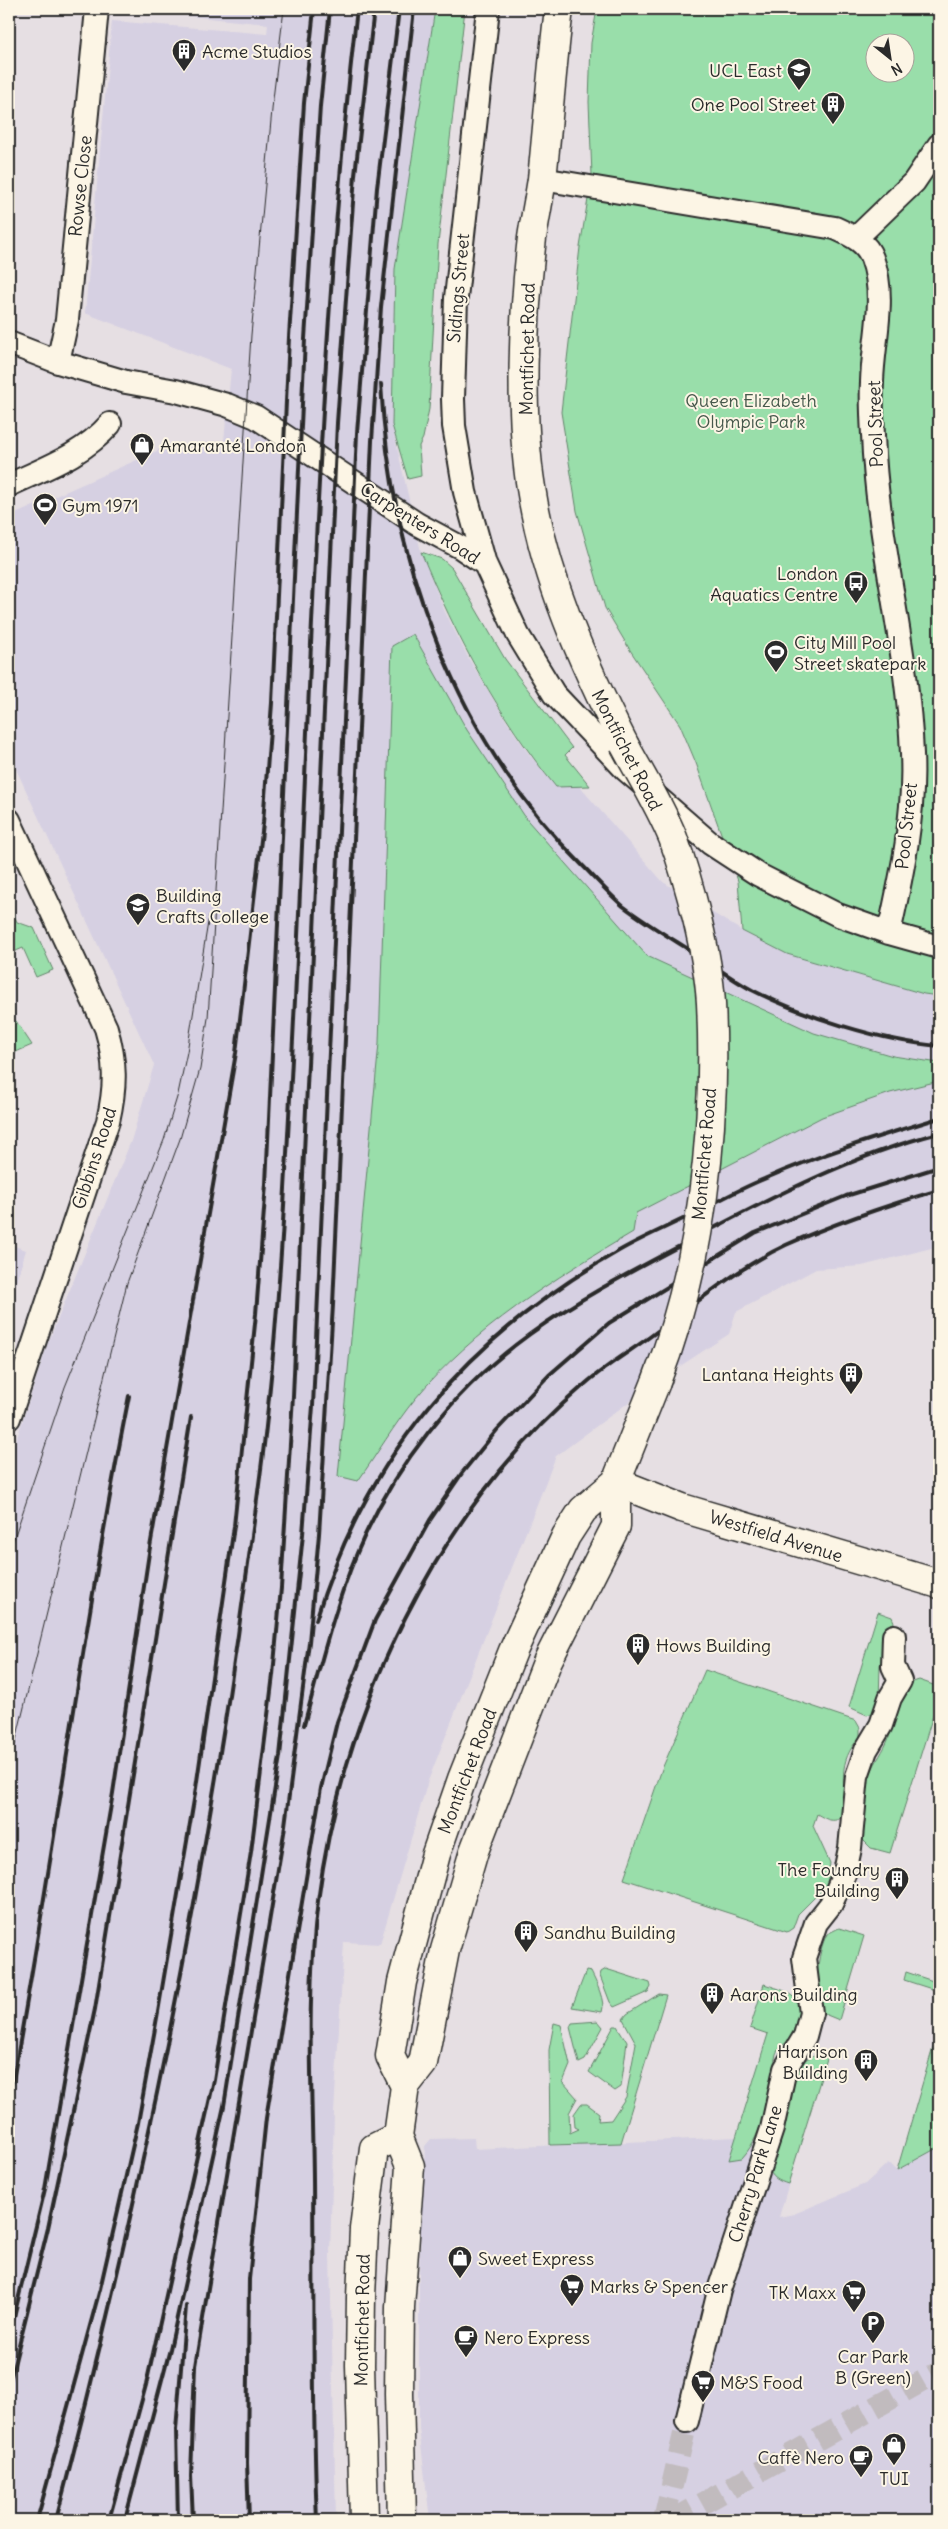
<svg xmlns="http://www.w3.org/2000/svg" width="948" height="2529" font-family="Delius,sans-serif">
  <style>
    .built { fill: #d6d0e2 }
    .green { fill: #99deaa; stroke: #62846a; fill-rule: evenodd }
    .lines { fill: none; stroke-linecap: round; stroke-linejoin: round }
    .street-tunnel { stroke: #c1bbbe; stroke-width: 22; stroke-dasharray: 22 11; stroke-linecap: butt }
    .street-casing { stroke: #2b2b2b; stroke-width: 26 }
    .secondary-casing { stroke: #2b2b2b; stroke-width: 31 }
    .street { stroke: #fcf5e5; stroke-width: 22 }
    .secondary { stroke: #fcf5e5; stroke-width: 28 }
    .tram { stroke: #2b2b2b; stroke-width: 1 }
    .rail { stroke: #2b2b2b; stroke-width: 4 }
    .secondary-bridge-casing { stroke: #2b2b2b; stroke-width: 31; stroke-linecap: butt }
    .secondary-bridge { stroke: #fcf5e5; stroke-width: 28 }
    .labels { text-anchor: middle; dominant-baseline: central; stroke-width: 4; stroke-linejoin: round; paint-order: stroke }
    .poi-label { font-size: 18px; fill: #2b2b2b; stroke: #fcf5e5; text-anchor: start }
    .street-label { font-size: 18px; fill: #2b2b2b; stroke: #fcf5e5 }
    .park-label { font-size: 18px; fill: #46584b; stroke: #fcf5e5 }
  </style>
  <rect width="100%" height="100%" fill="#e6dfe3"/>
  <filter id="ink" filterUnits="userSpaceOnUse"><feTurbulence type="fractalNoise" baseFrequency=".02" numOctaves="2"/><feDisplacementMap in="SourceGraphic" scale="10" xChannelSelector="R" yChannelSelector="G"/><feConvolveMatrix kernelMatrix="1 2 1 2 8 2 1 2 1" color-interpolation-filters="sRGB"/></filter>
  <g filter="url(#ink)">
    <!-- built -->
    <path class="built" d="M189,9H435L395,269L392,425L421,552L445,612L469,659L507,722L529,754L556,787L579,786L663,882L742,931L787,954L924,994L939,996V1246L862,1266L816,1269L736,1312L729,1334L656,1382L556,1456L428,1781L380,1944L344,1942L334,2113L330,2255L336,2520H9V1462L48,1343L131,1141L154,1065L9,754V517L168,446L224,441L231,369L85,313L112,21L267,34L268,24L189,16Z
      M9,1244L26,1250L16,1283L9,1281Z
      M737,2137L767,2141L802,2138L779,2217L794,2214L865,2184L888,2163L897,2170L939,2147V2520H430L419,2428V2272L425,2146L431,2139L474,2138L475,2149Z"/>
    <!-- green -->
    <path class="green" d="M435,9H465L438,244L429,409L423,438L419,446L421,476L408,479L392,425L395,269Z
      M597,9H939V996L924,994L787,954L742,931L738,881L696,763L680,725L630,650L605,608L577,511L561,412L580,247L592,175L589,102L591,43ZM876,42H906V72H876Z
      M421,552L442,559L452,568L505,659L572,748L565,755L590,786L556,787C498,716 456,637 421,552Z
      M413,634L467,730L528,821L647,956L814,1033L893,1056L939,1063V1081L890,1093L822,1117L636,1213L633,1232C555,1278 473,1329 415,1399C394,1425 377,1454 358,1481L338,1476L379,1043L392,646Z
      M9,904L17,922L34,928L53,970L36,977L23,948L9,954Z
      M16,1021L32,1045L9,1055V1024Z
      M878,1612L892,1617L894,1622L880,1665L879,1703L876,1712L867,1715L849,1707Z
      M705,1670L856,1721L860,1728V1737C836,1763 845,1783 845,1815C835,1824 827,1820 817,1814L813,1826L830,1863L827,1885L798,1914L793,1928L787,1932L624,1879L662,1769Z
      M919,1680L939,1687V1696L890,1853L871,1848L863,1840C861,1816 862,1790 873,1768C878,1757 887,1746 890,1734C896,1715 896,1686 919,1680Z
      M839,1928L864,1936L839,2020L822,2013C813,1994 817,1952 827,1934Z
      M606,1969L650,1983L651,1987L648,1992L614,2007L610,2002L600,1976L601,1972Z
      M586,1971L591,1972C596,1982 606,2002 602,2012L572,2007Z
      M906,1972L939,1983V1994L938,1991L904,1980Z
      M764,1984C785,1991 806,1994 798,2022C796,2027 795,2033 792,2037C786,2044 779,2046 776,2054C768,2088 766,2132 742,2158L729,2160L768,2034L750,2028Z
      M659,1994L666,1995L621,2143L550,2145L549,2050L554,2023L561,2025L570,2065L563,2082L577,2098L569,2113L570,2133L579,2129L575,2127L574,2114L581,2104H587L599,2113L598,2121L611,2120L626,2097L636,2043L623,2019L627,2014Z
      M598,2021L603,2027L585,2060L579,2063L570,2027L572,2023Z
      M614,2026H617L627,2042L621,2087L615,2091L589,2072Z
      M939,2027V2098L937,2100L939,2105V2147L897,2170Z
      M829,2052L788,2184C779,2181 771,2178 769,2167C766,2153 784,2127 789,2112C794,2097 790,2077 801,2064C809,2055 819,2053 829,2052Z"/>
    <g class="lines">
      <!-- street-tunnel -->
      <path class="street-tunnel" d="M664,2520L687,2421
        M673,2520L939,2372"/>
      <defs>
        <path id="street" d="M488,9L456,298L453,399L454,426L465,492L485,564L518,635L554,694L626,770L710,843L759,875L838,915L889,933L939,947
          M542,179L835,228C850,235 866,241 872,258C887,298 873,341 872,382C871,399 872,417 873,435C877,542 908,646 912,754C915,815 902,874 889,933
          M856,238L914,182L939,145
          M9,343L58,362L126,382L176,391L227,405L256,417L417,524L460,547L485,564
          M58,362L67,320L97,9
          M9,485C45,468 83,455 110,424
          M9,820L106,1028C116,1062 116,1086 108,1121L9,1418
          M687,2421L719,2290L772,2129L785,2069L805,2036L811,2013L804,1958L816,1923L831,1904L845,1872L850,1848L857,1776L866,1750L881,1725L890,1698L900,1681L893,1666L894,1636"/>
        <path id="secondary" d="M559,9C552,65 548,122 542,179C539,199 535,218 532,238C523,315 519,413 531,488C545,579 583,663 624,744
          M616,1482L682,1508L939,1584
          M405,2086L390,2056L402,1982L436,1854L462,1779L513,1651L566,1536L583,1510L616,1482
          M364,2520L360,2365L361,2297L364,2229L374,2148L398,2136
          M402,2520L399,2394L400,2307L410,2166L398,2136L405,2086L423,2063L445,1950L474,1851L548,1660L616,1526V1482L656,1382"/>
      </defs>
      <!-- street casing -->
      <use href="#street" class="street-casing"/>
      <!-- secondary casing -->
      <use href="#secondary" class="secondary-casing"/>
      <!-- street -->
      <use href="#street" class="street"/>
      <!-- secondary -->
      <use href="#secondary" class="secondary"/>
      <!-- tram -->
      <path class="tram" d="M9,1553L65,1387L164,1140L178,1094L187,1052L209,916
        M9,1769L127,1283L180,1139L200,1069L208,1018L251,335L273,99L284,9"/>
      <!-- rail -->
      <path class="rail" d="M381,384C390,560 456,741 583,866C596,879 609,894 623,906C648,925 676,941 702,958C719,969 736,982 754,991C806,1017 881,1041 939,1046
        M316,1620C366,1455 468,1337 617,1252C639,1239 663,1229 685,1218C711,1205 737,1190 764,1179C821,1154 880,1136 939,1118
        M304,1725C320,1667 334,1608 357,1553C393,1467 455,1388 530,1334C581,1297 638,1268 693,1239C772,1197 853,1155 939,1133
        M9,2102C53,1867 82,1630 129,1396
        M9,2337L45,2189L113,1793L149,1553L236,1053L263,823L272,703L289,337L304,103L314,9
        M9,2385L48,2228L95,2009L191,1417
        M37,2520L100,2289L138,2123L158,2012L196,1788L234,1526L256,1314L266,1184L305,339L320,106L330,9
        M56,2520C133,2228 195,1933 238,1635C248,1559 261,1483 268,1407C282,1272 288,1136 295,1000C311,670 319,338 357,9
        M109,2520L146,2385L214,2080L251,1852L273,1675L281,1588L293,1396L337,423L355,175L374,9
        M125,2520L170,2349L224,2106L280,1756L303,1534L313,1406L357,433L377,188L399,9
        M178,2520L176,2430L186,2306
        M193,2520L191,2476L195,2366L284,1833L309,1642L319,1534L333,1305L372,441L381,307L414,9
        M249,2520L247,2463L249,2279L266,2118L321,1788L337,1722L375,1620L430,1520L462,1473L497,1430L549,1375L609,1323L755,1233L846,1196L939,1167
        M317,2520C312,2406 314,2292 313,2178C312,2086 306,1992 318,1901C343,1709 436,1511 585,1384C605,1366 629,1352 651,1336C694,1305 737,1268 786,1245C835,1223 888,1205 939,1190"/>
      <defs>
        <path id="secondary-bridge" d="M624,744C640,774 660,806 673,838C690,884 708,954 711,1003C717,1129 702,1264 656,1382"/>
      </defs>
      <!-- secondary-bridge casing -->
      <use href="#secondary-bridge" class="secondary-bridge-casing"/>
      <!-- secondary-bridge -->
      <use href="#secondary-bridge" class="secondary-bridge"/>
    </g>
  </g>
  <!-- icons -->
  <defs>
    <symbol id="building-pin" viewBox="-11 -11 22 30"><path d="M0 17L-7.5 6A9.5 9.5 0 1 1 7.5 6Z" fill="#2b2b2b" stroke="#fcf5e5"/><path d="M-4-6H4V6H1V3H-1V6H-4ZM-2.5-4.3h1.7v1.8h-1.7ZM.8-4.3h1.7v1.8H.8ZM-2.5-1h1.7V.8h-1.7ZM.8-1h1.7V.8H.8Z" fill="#fff"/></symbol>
    <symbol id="university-pin" viewBox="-11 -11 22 30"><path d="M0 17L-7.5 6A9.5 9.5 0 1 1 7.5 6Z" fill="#2b2b2b" stroke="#fcf5e5"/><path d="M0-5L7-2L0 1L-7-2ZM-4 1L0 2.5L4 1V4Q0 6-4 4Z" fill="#fff"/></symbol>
    <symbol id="shop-pin" viewBox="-11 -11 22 30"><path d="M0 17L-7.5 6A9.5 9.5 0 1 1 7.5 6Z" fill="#2b2b2b" stroke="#fcf5e5"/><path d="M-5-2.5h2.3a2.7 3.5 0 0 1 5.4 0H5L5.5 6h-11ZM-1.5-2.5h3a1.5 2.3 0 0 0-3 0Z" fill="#fff"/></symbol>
    <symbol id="stadium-pin" viewBox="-11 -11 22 30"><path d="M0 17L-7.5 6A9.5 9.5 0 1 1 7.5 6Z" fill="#2b2b2b" stroke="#fcf5e5"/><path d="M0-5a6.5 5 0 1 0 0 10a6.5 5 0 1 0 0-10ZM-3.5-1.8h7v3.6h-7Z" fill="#fff"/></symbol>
    <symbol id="bus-pin" viewBox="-11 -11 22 30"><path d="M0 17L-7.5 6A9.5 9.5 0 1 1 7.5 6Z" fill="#2b2b2b" stroke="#fcf5e5"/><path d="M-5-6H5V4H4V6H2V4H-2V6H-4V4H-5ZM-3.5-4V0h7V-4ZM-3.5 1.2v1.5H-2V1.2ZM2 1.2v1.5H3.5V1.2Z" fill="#fff"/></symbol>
    <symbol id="supermarket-pin" viewBox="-11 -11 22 30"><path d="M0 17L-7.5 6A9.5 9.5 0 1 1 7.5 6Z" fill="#2b2b2b" stroke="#fcf5e5"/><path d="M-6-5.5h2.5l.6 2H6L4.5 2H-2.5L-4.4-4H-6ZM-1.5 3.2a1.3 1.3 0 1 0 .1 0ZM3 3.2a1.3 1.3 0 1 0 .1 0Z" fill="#fff"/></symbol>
    <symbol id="parking-pin" viewBox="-11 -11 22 30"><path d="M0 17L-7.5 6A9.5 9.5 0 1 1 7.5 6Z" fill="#2b2b2b" stroke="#fcf5e5"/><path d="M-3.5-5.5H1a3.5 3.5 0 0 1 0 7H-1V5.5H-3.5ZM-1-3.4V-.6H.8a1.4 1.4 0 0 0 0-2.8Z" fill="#fff"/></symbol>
    <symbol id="cafe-pin" viewBox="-11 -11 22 30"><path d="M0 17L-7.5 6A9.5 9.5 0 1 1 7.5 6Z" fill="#2b2b2b" stroke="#fcf5e5"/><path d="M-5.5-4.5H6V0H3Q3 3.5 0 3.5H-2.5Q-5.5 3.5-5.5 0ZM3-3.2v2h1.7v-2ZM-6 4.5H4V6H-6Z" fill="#fff"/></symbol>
  </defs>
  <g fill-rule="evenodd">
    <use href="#building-pin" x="170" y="37" width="28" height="38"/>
    <use href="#university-pin" x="785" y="56" width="28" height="38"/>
    <use href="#building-pin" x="819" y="90" width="28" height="38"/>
    <use href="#shop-pin" x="128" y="431" width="28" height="38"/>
    <use href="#stadium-pin" x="31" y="491" width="28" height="38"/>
    <use href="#bus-pin" x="842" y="569" width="28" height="38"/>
    <use href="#stadium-pin" x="762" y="638" width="28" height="38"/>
    <use href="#university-pin" x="124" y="891" width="28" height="38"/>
    <use href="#building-pin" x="837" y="1360" width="28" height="38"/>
    <use href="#building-pin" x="624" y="1631" width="28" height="38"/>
    <use href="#building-pin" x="883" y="1865" width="28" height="38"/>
    <use href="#building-pin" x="512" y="1918" width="28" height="38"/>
    <use href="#building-pin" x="698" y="1980" width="28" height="38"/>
    <use href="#building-pin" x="852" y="2047" width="28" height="38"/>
    <use href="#shop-pin" x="446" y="2244" width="28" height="38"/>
    <use href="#supermarket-pin" x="558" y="2272" width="28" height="38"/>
    <use href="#supermarket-pin" x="840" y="2278" width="28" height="38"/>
    <use href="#parking-pin" x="859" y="2309" width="28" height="38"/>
    <use href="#cafe-pin" x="452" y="2323" width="28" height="38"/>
    <use href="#supermarket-pin" x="689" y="2368" width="28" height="38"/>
    <use href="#shop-pin" x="880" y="2431" width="28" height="38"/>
    <use href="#cafe-pin" x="847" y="2443" width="28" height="38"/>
  </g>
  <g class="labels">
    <!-- poi labels -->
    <g class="poi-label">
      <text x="202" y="51">Acme Studios</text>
      <text x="782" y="70" text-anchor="end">UCL East</text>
      <text x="816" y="104" text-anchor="end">One Pool Street</text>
      <text x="160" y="445">Amaranté London</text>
      <text x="62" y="505">Gym 1971</text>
      <text x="838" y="573" text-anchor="end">London<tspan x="838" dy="21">Aquatics Centre</tspan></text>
      <text x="794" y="642">City Mill Pool<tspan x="794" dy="21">Street skatepark</tspan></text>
      <text x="156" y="895">Building<tspan x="156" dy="21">Crafts College</tspan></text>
      <text x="834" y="1374" text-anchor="end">Lantana Heights</text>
      <text x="656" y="1645">Hows Building</text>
      <text x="880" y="1869" text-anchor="end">The Foundry<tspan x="880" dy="21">Building</tspan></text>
      <text x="544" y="1932">Sandhu Building</text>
      <text x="730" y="1994">Aarons Building</text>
      <text x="848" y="2051" text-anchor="end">Harrison<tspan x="848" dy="21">Building</tspan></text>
      <text x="478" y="2258">Sweet Express</text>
      <text x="590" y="2286">Marks &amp; Spencer</text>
      <text x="836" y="2292" text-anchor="end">TK Maxx</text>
      <text x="484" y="2337">Nero Express</text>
      <text x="873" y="2356" text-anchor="middle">Car Park<tspan x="873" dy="21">B (Green)</tspan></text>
      <text x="720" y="2382">M&amp;S Food</text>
      <text x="844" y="2457" text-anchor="end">Caffè Nero</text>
      <text x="894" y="2478" text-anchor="middle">TUI</text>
    </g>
    <!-- street labels -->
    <g class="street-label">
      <text transform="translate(80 186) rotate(-84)">Rowse Close</text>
      <text transform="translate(458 288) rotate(-85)">Sidings Street</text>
      <text transform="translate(527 349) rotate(-89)">Montfichet Road</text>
      <text transform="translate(875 424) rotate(-92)">Pool Street</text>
      <text transform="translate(420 523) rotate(32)">Carpenters Road</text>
      <text transform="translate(627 750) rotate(63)">Montfichet Road</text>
      <text transform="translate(906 826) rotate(-84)">Pool Street</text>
      <text transform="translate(704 1154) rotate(-85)">Montfichet Road</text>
      <text transform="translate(94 1158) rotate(-72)">Gibbins Road</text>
      <text transform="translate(776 1536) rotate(17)">Westfield Avenue</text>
      <text transform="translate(467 1771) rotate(-69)">Montfichet Road</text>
      <text transform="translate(755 2174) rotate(-73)">Cherry Park Lane</text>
      <text transform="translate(362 2320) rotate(-89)">Montfichet Road</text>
    </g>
    <!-- park labels -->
    <g class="park-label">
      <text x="751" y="400">Queen Elizabeth<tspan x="751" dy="21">Olympic Park</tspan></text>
    </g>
  </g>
  <!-- margin -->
  <rect width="948" height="2529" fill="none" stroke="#fcf5e5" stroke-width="30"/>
  <rect x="15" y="15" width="918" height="2499" fill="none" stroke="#2b2b2b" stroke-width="2" filter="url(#ink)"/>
  <!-- north arrow -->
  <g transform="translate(890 58) rotate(150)"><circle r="24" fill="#fcf5e5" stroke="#a8a49b"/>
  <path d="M0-4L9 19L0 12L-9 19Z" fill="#2b2b2b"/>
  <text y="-8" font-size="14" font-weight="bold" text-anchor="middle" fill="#2b2b2b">N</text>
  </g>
</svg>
